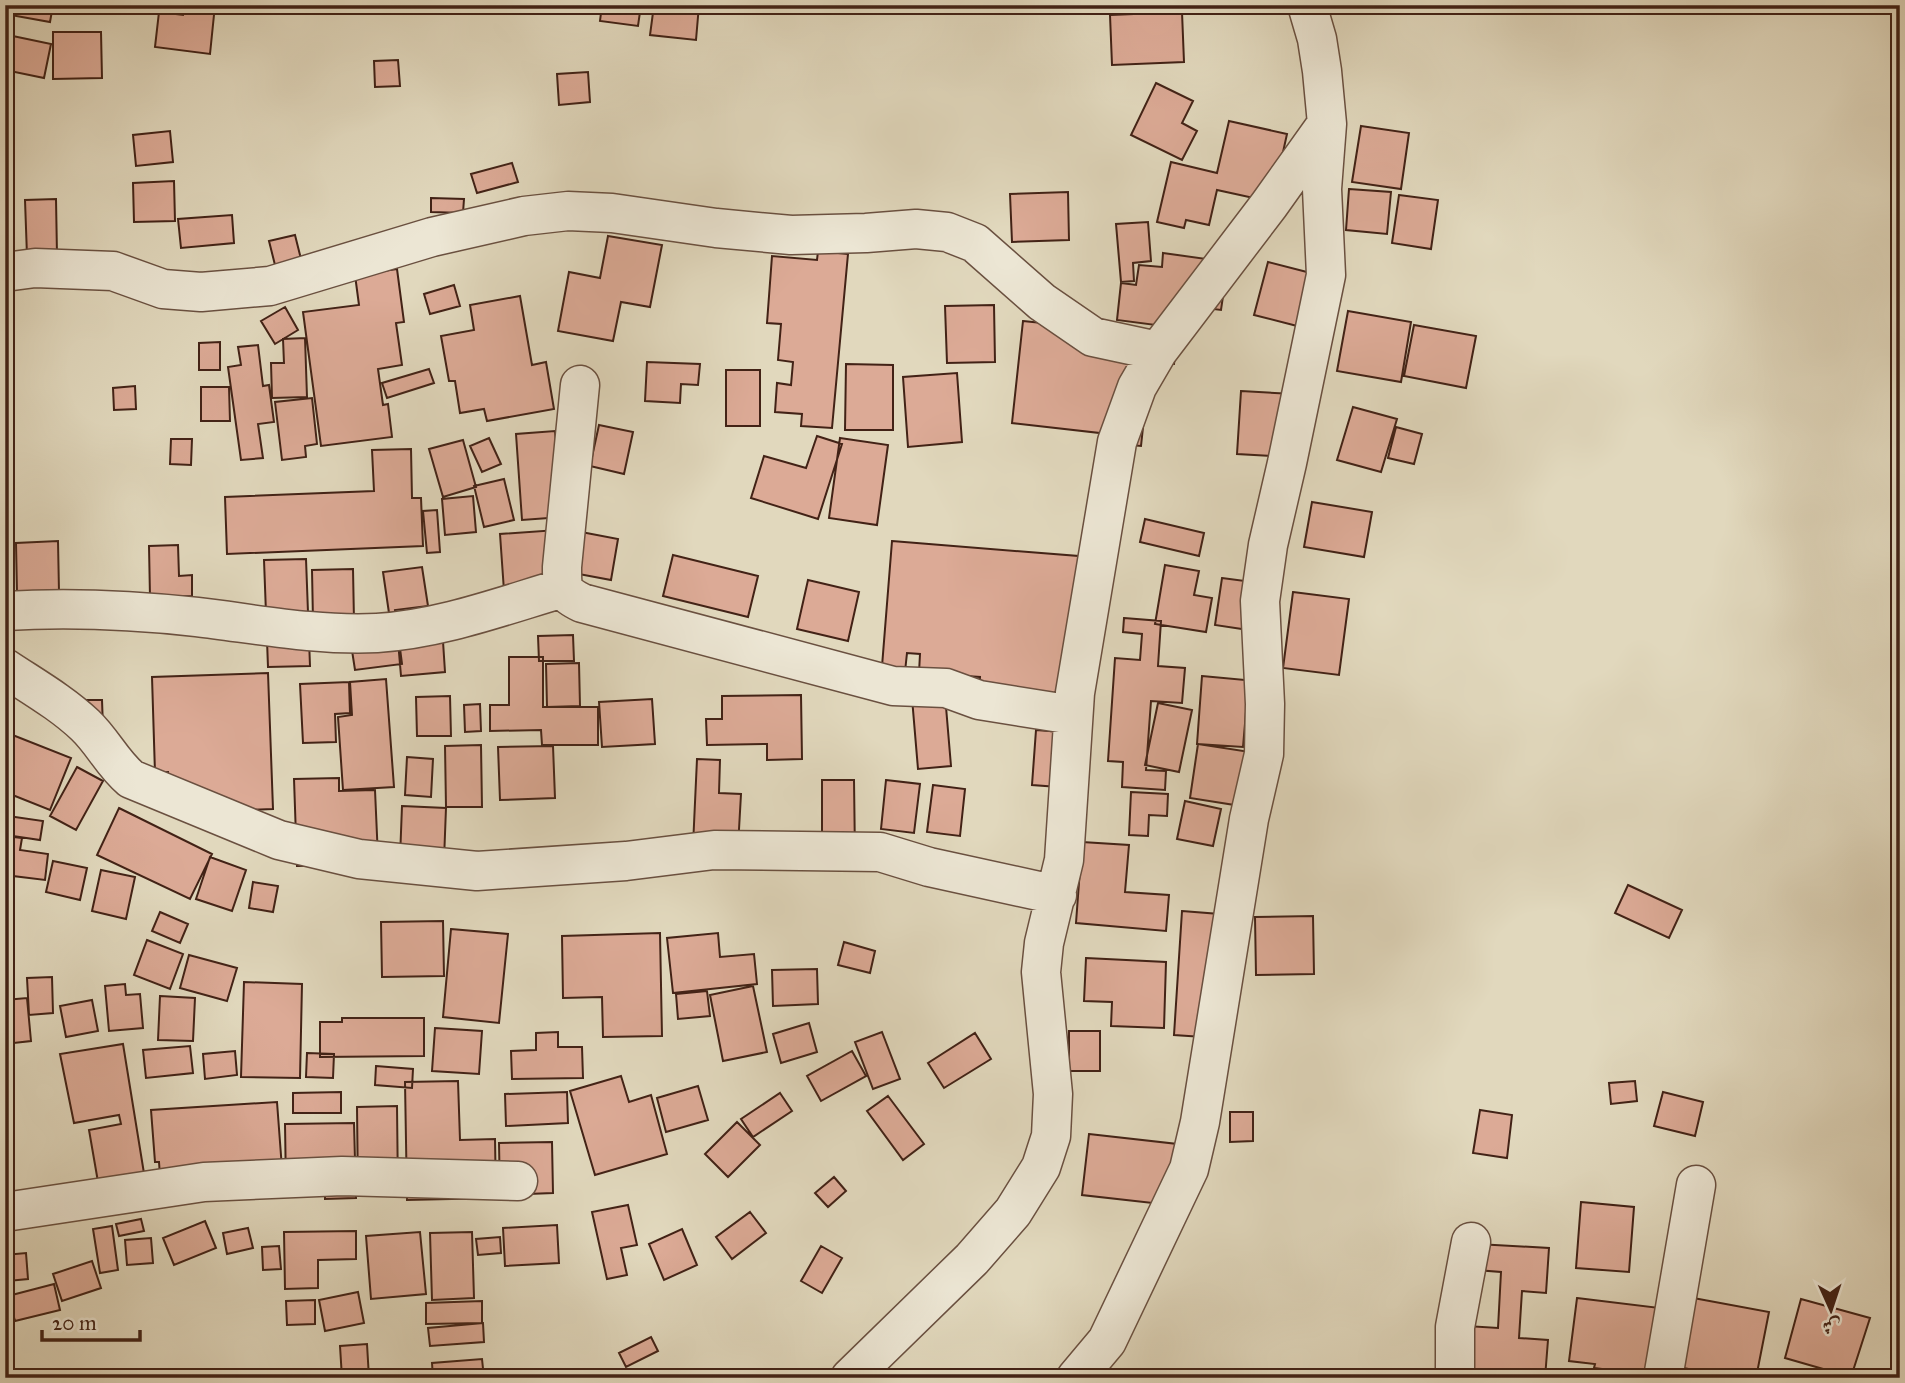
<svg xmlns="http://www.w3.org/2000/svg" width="1905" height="1383" font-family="'IM FELL Great Primer',Amiri,serif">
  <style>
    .building { fill: #dcaa96; stroke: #422216; stroke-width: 2 }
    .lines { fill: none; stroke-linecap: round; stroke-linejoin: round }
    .minor-casing { stroke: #6a5040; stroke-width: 41 }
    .minor { stroke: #ece6d4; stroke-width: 38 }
  </style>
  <rect width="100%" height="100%" fill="#e1d8bd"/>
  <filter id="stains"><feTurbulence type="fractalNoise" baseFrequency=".00286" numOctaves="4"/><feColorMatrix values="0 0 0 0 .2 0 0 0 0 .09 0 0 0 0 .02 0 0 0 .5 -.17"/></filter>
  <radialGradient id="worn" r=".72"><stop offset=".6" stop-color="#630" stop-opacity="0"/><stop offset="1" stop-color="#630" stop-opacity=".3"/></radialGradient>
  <!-- building -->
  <path class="building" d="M6,5H53L50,22L5,14Z
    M184,5H215L210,54L155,47L159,12L183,15Z
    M379,5H437V11L379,10Z
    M602,5H641L638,26L600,21Z
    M654,5H699L696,40L650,35Z
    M1180,5H1206V7L1181,13Z
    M1182,12L1184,62L1112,65L1110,15Z
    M53,32H101L102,78L53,79Z
    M8,35L51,44L44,78L5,70V48Z
    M398,60L400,86L375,87L374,61Z
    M588,72L590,102L559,105L557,74Z
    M1156,83L1193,101L1182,123L1197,131L1182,160L1131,135Z
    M1229,121L1287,134L1272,202L1217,190L1209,225L1186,220L1184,228L1157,222L1171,162L1217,173Z
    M1361,126L1409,133L1401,189L1352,182Z
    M170,131L173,162L136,166L133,135Z
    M512,163L518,182L477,193L471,174Z
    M174,181L175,221L134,222L133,183Z
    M1349,189L1391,192L1387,234L1346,230Z
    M1068,192L1069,240L1012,242L1010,194Z
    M1399,195L1438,200L1431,249L1392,243Z
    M431,198L464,199L463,213L431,212Z
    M56,199L57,255L27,256L25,200Z
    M232,215L234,243L181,248L178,219Z
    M1148,222L1151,261L1133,263L1134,281L1121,282L1116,224Z
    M295,235L303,267L277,273L269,241Z
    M608,236L662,245L650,307L621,302L613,341L558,331L569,272L600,278Z
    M818,251L848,254L832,428L801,426L802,414L775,412L777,383L791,385L793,362L778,360L781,324L767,323L772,256L817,260Z
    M1163,253L1228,262L1221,310L1189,306L1186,329L1117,320L1121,283L1136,285L1139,265L1162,267Z
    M1268,262L1334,279L1305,328L1254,315Z
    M397,269L404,322L396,323L402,365L378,369L383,405L388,404L392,437L321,446L303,312L359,305L355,275Z
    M454,285L460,306L430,314L424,294Z
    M520,296L532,365L546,362L554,409L487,421L484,409L460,413L455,381H449L441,336L474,330L470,305Z
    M994,305L995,362L947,363L945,306Z
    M285,307L298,330L275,344L261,321Z
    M1348,311L1411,322L1401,382L1337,371Z
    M1023,321L1177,337L1174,364L1150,362L1141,446L1107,443L1108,434L1012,423Z
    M1414,325L1476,336L1466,388L1404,376Z
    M305,338L307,397L272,398L271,363H284L283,339Z
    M220,342V370H199V343Z
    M258,345L263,386L269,385L274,422L258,424L263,458L241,460L228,367L241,365L238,347Z
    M647,362L700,364L698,385L681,384L680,403L645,401Z
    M846,364L893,365V430H845Z
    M429,369L434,383L387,398L382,383Z
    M726,370H760V426H726Z
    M957,373L962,442L908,447L903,377Z
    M135,386L136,409L114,410L113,388Z
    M201,387H229L230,421H201Z
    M1241,391L1312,395L1306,458L1237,454Z
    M312,398L317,444L305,446L306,457L282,460L275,402Z
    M1353,407L1397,419L1381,472L1337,460Z
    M599,425L633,432L624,474L590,466Z
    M1396,427L1422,434L1414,464L1388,458Z
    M555,431L562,517L522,520L516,434Z
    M817,436L842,444L818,519L751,498L764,456L806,468Z
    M489,438L501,464L482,472L470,446Z
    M840,438L888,445L877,525L829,518Z
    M171,439H192L191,465L170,464Z
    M463,440L476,487L443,497L429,449Z
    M411,449L412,498H421L423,546L227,554L225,497L374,491L372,450Z
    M504,479L514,520L484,527L474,486Z
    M473,496L476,532L445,535L442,499Z
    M1312,502L1372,512L1364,557L1304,547Z
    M437,510L440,552L427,553L423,511Z
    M1145,519L1204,533L1199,556L1140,542Z
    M557,530L561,587L504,591L500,534Z
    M576,531L618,539L611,580L568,572Z
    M58,541L59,592L17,593L16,543Z
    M892,541L1091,557L1080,703L979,695L980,677L919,673L920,654L907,653L904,681L881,679Z
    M178,545L179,576L192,575V596L150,597L149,546Z
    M673,555L758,576L748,617L663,596Z
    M306,559L310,666L268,667L264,560Z
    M1165,565L1199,571L1194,595L1212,598L1206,632L1155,624Z
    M422,567L428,606L395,610L402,664L355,670L347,618L389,613L383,572Z
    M353,569L354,621H313L312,570Z
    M1222,578L1268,584L1262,632L1215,625Z
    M808,580L859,592L848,641L797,629Z
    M1293,592L1349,599L1339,675L1283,668Z
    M1124,618L1161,621L1158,666L1185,668L1182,703L1151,701L1146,770L1166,771L1165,790L1122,787L1123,762L1108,761L1115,658L1140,660L1142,634L1123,632Z
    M442,626L445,672L401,676L397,629Z
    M573,635L574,661H539L538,636Z
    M509,657H543V707H598V745H542L541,730L490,731V705H509Z
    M579,663L580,706L547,707L546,664Z
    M268,673L273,809L218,811L169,798L168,772L155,773L152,677Z
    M1202,676L1267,682L1246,712L1243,747L1197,744Z
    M386,679L394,787L343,790L338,717L352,715L350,682Z
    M349,682L350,713L335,714L336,742L303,743L300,684Z
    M801,695L802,759L767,760V744L707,745L706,719H722V696Z
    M945,695L951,766L918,769L912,698Z
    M450,696L451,736H417L416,697Z
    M652,699L655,744L602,747L599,702Z
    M84,700H102L103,728Z
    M1158,703L1192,710L1179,772L1145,765Z
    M480,704L481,731L465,732L464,705Z
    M1036,730L1076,733L1072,788L1032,785Z
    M5,732L71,758L50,810L5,792Z
    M1198,744L1250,752L1241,806L1190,798Z
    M481,745L482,807H446L445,746Z
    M553,746L555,798L500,800L498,747Z
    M407,757L433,759L431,797L405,795Z
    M697,759L720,760L719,793L741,794L738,847L693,846Z
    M77,767L103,781L76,830L50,816Z
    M339,778V791L375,790L378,858L343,865L297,866L294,779Z
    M822,780H854L855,856H822Z
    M886,780L920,784L914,833L881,829Z
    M933,785L965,789L960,836L927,832Z
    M1131,792L1168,794L1167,816L1149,815L1148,836L1129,835Z
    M1185,801L1221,809L1213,846L1177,839Z
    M402,806L446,808L444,860L400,858Z
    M119,808L212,854L190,899L97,855Z
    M8,816L43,821L40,840L6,835Z
    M5,836L22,838L20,850L48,854L45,880L5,875Z
    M1082,842L1129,845L1125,892L1169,895L1166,931L1076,923Z
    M210,857L246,870L232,911L196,899Z
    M53,861L87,868L80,900L46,892Z
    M101,870L135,877L126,919L92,911Z
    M253,882L278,886L273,912L249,908Z
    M1628,885L1682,910L1669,938L1615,913Z
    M1182,911L1232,915L1203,1037L1174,1035Z
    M160,912L188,924L180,943L152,931Z
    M1313,916L1314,974L1256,975L1255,917Z
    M443,921L444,976L382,977L381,922Z
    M451,929L508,934L499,1023L443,1017Z
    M660,933L662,1036L603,1037L602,997L563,998L562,936Z
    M718,933L720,957L754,954L757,984L673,993L667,938Z
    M147,940L183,954L170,989L134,975Z
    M844,942L875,951L870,973L838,965Z
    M5,950H8L9,990H5Z
    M189,955L237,968L227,1001L180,988Z
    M1086,958L1166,962L1164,1028L1111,1026L1112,1002L1084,1001Z
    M817,969L818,1004L773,1006L772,970Z
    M52,977L53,1013L29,1015L27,978Z
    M244,982L302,984L300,1078L241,1077Z
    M125,984L126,995L140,994L143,1028L109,1031L105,986Z
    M753,986L767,1052L723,1061L710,995Z
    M707,991L710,1016L678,1019L676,994Z
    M160,996L195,998L193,1041L158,1040Z
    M27,998L31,1041L5,1044V1000Z
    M92,1000L98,1031L66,1037L60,1006Z
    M342,1018H424V1056L320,1057V1022H342Z
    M809,1023L817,1052L781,1063L773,1034Z
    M435,1028L482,1031L479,1074L432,1071Z
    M1069,1031H1100V1071H1069Z
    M558,1032V1047H582L583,1078L512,1079L511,1051L536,1050V1033Z
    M882,1032L900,1079L873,1089L855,1042Z
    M975,1033L991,1059L944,1088L928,1063Z
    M123,1044L148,1198L102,1205L89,1130L121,1124L119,1115L74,1123L60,1054Z
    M190,1046L193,1073L146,1078L143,1050Z
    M235,1051L237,1075L205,1079L203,1054Z
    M852,1051L866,1076L821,1101L807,1076Z
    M307,1053L334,1054L333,1078L306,1077Z
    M376,1066L413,1069L412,1088L375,1085Z
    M621,1076L629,1102L651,1095L667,1154L595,1175L570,1091Z
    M5,1077H7L12,1134L5,1135Z
    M458,1081L460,1140L495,1139L496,1198L407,1200L405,1082Z
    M1635,1081L1637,1101L1611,1104L1609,1083Z
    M698,1086L708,1120L666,1132L657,1098Z
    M341,1092V1113H293V1093Z
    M567,1092L568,1123L506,1126L505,1094Z
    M1663,1092L1703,1102L1695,1136L1654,1126Z
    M780,1093L792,1111L753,1137L741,1119Z
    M888,1096L924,1144L903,1160L867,1111Z
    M277,1102L283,1182L161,1190L159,1162H155L151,1110Z
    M397,1106L398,1194L358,1195L357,1107Z
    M1480,1110L1512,1115L1507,1158L1473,1153Z
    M1230,1112H1253V1141L1230,1142Z
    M737,1122L760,1145L728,1177L705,1154Z
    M354,1123L356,1198L325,1199V1186L286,1187L285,1124Z
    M1089,1134L1195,1146L1188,1207L1082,1195Z
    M552,1142L553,1193L500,1195L499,1143Z
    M834,1177L846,1191L828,1207L815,1193Z
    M1581,1202L1634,1207L1629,1272L1576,1268Z
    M628,1205L637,1245L621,1248L627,1275L607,1279L592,1212Z
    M750,1212L766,1233L732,1259L716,1237Z
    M141,1219L144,1231L119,1236L116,1224Z
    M205,1221L216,1248L174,1265L163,1238Z
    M557,1225L559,1263L505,1266L503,1228Z
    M112,1226L118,1270L100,1273L93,1229Z
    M248,1228L253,1248L227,1254L223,1233Z
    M682,1229L697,1265L664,1280L649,1244Z
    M356,1231V1259L318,1260V1288L285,1289L284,1232Z
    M420,1232L426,1294L371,1299L366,1236Z
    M472,1232L474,1298L432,1300L430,1233Z
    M500,1237L501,1253L478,1255L476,1239Z
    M151,1238L153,1263L127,1265L125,1240Z
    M1477,1244L1549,1248L1546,1293L1522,1291L1519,1338L1548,1340L1545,1378H1463L1467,1326L1498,1328L1501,1272L1476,1270Z
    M279,1246L281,1269L263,1270L262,1247Z
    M821,1246L842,1258L822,1293L801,1281Z
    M26,1253L28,1279L8,1281L5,1255Z
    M92,1261L101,1288L62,1301L53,1274Z
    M54,1284L60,1310L15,1321L8,1296Z
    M358,1292L364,1323L325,1331L319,1300Z
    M1688,1297L1769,1312L1756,1378H1707L1708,1373L1674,1366Z
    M1577,1298L1668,1309L1650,1375L1594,1368L1595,1364L1569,1361Z
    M1801,1299L1870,1318L1851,1377L1785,1358Z
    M315,1300V1324L287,1325L286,1301Z
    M482,1301V1323L426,1324V1303Z
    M483,1323L484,1342L430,1346L428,1328Z
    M651,1337L658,1351L626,1367L619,1353Z
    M367,1344L369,1378H342L340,1346Z
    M482,1359L484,1378H433L432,1363Z"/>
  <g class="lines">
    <defs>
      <path id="minor" d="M5,272L35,268L113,271L163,289L201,292L270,286L432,237L524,216L568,211L612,213L716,228L791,235L866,233L916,229L947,232L975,243L1042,302L1093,337L1158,351
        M580,385L562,567C562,589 562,593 582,603L893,686L946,688L979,700L1073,715
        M5,611C69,607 133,610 197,617C256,624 317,636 377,633C441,629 502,606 563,588
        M5,668C32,686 62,703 85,725C103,742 112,763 131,779L279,840L359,859L477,871L626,861L714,850L880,852L929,867L1057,895
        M5,1212L204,1182L342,1176L518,1181
        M850,1378L972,1259L1013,1212L1041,1167L1051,1136L1053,1094L1041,972L1044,943L1064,860L1075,693L1117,442L1137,387L1158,351L1269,205L1326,125
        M1076,1378L1107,1341L1189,1169L1200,1122L1249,819L1264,754L1265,704L1260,601L1268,545L1287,463L1326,275L1322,189L1327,124L1322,71L1317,39L1307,5
        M1455,1378V1327L1471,1242
        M1663,1378L1696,1185"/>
    </defs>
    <!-- minor casing -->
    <use href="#minor" class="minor-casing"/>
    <!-- minor -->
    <use href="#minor" class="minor"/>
  </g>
  <!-- margin -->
  <rect width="1905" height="1383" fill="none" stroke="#e1d8bd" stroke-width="28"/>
  <rect x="7" y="7" width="1891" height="1369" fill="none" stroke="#422216" stroke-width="3.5"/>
  <rect x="14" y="14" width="1877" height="1355" fill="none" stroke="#422216" stroke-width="2"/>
  <!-- north arrow -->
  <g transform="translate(1831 1310) rotate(177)" stroke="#ece6d4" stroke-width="5" paint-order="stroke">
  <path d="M0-5L12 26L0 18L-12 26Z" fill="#422216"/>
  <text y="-10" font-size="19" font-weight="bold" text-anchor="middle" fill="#422216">ش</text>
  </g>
  <!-- scale -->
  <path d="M42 1330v10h98v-10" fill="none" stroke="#422216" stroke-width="3.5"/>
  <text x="52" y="1330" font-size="21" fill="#422216" stroke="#ece6d4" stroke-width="5" paint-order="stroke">20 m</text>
  <rect width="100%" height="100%" filter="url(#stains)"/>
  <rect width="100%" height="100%" fill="url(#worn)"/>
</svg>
